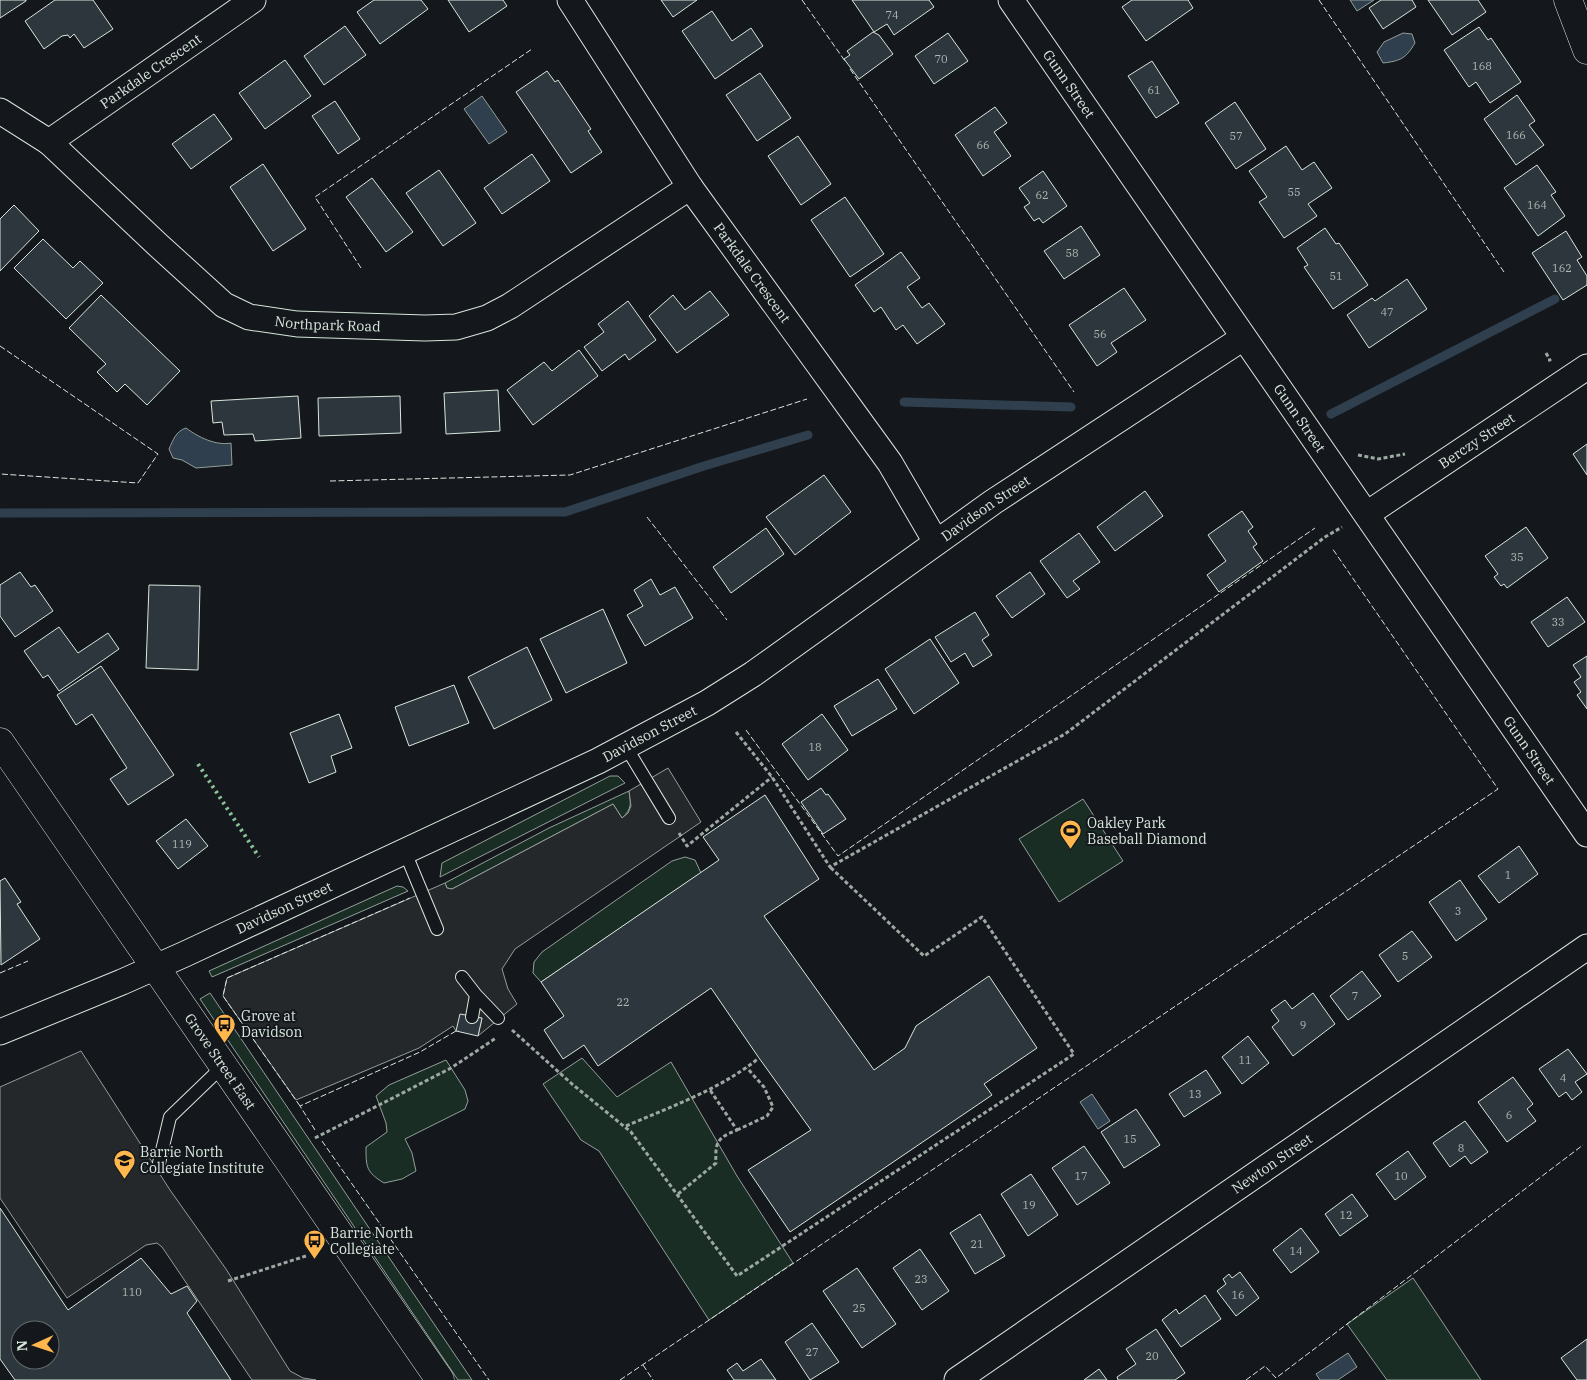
<svg xmlns="http://www.w3.org/2000/svg" width="1587" height="1380" font-family="'IBM Plex Serif',serif">
  <style>
    .green { fill: #1a2d24; stroke: #939e99 }
    .parking { fill: #24282b; stroke: #939e99 }
    .water { fill: #2f3f4d; stroke: #939e99 }
    .lines { fill: none; stroke-linecap: round; stroke-linejoin: round }
    .stream { stroke: #2f3f4d; stroke-width: 9 }
    .building { fill: #2c363c; stroke: #d8e6dc; fill-rule: evenodd }
    .lane-casing { stroke: #d8e6dc; stroke-width: 14 }
    .street-casing { stroke: #d8e6dc; stroke-width: 27 }
    .secondary-casing { stroke: #d8e6dc; stroke-width: 29 }
    .path { stroke: #9da8a2; stroke-width: 3; stroke-dasharray: 4 2.5; stroke-linecap: butt }
    .lane { stroke: #14181c; stroke-width: 12 }
    .street { stroke: #14181c; stroke-width: 25 }
    .secondary { stroke: #14181c; stroke-width: 28 }
    .hedge { stroke: #8ac095; stroke-width: 4; stroke-dasharray: 2.5 4; stroke-linecap: butt }
    .fence { stroke: #d8e6dc; stroke-width: 1; stroke-dasharray: 6 2.5; stroke-linecap: butt }
    .labels { text-anchor: middle; dominant-baseline: central; stroke-width: 4; stroke-linejoin: round; paint-order: stroke }
    .number-label { font-size: 11px; fill: #adbab4 }
    .street-label { font-size: 14px; fill: #d8e6dc; stroke: #14181c }
    .poi-label { font-size: 14px; fill: #d8e6dc; stroke: #14181c; text-anchor: start }
  </style>
  <rect width="100%" height="100%" fill="#14181c"/>
  <!-- green -->
  <path class="green" d="M610,776H618L625,783L440,877L442,863Z
    M629,791C631,803 632,809 622,818L613,804L452,889L447,888L445,883L549,828Z
    M1083,799L1123,861L1059,902L1019,839Z
    M685,857L695,860L701,873L541,982L533,973L534,962L542,952L672,861Z
    M397,886L403,887L408,891L212,977L209,971Z
    M210,993L472,1380H458L200,999Z
    M582,1058L617,1097L671,1062L737,1176L793,1263L709,1320L599,1151L581,1140L543,1084Z
    M446,1060L465,1090L468,1101L465,1109L405,1139L412,1153L416,1171L402,1179L384,1183C366,1172 366,1167 366,1147L387,1132L386,1123L376,1096L389,1085Z
    M1413,1278L1481,1380H1387L1347,1324Z"/>
  <!-- parking -->
  <path class="parking" d="M668,768L701,822L515,949L502,969L508,989L517,1004L478,1036L482,1018L456,1031L453,1026L419,1048L296,1100L223,996L227,978L445,883L447,888L452,889L613,804L622,818L628,813L631,806L629,791Z
    M81,1051L170,1190L226,1269L290,1371L303,1378L316,1380H252L162,1247L157,1243L146,1245L67,1298L0,1198V1087Z"/>
  <!-- water -->
  <path class="water" d="M1350,0H1374L1357,11Z
    M1403,33L1412,34L1415,43C1406,58 1401,61 1383,63L1377,52L1384,42Z
    M482,96L507,132L489,144L464,109Z
    M186,428C198,437 216,446 231,443L232,465L196,468L182,460L173,458L169,449C173,440 176,431 186,428Z
    M1092,1094L1110,1121L1098,1129L1080,1102Z
    M1348,1353L1357,1367L1338,1380H1320L1316,1374Z"/>
  <g class="lines">
    <!-- stream -->
    <path class="stream" d="M904,402L1071,407
      M1331,414L1555,299
      M0,513L565,512L704,466L808,435"/>
  </g>
  <!-- building -->
  <path class="building" d="M0,0H26V1L0,18Z
    M55,0H93L113,29L84,48L74,34L70,38L68,35L62,36L44,49L25,21Z
    M374,0H421L428,9L380,44L357,12Z
    M448,0H503L507,6L469,32Z
    M661,0H697L673,17Z
    M852,0H929L934,7L894,35L887,24L874,32Z
    M1132,0H1188L1193,8L1146,41L1122,7Z
    M1381,0H1412L1416,7L1383,29L1369,8Z
    M1428,0H1478L1486,12L1452,35Z
    M712,11L732,41L751,28L763,46L715,79L682,31Z
    M345,26L366,55L324,85L304,56Z
    M1479,27L1488,40L1491,38L1521,82L1490,103L1476,82L1469,87L1444,50Z
    M873,32L879,35L893,54L859,79L844,59L850,55L847,51Z
    M948,33L968,61L934,84L915,56Z
    M285,60L311,96L265,129L239,93Z
    M1152,61L1179,103L1156,118L1128,76Z
    M547,71L555,82L558,80L591,129L588,131L602,152L571,173L516,92Z
    M760,73L791,118L757,141L726,95Z
    M1517,95L1535,121L1529,125L1544,145L1516,165L1484,119Z
    M335,101L360,139L338,154L312,116Z
    M1235,102L1266,149L1236,169L1205,123Z
    M995,107L1007,123L994,132L1011,156L983,176L955,135Z
    M214,114L232,139L191,169L172,144Z
    M798,136L831,184L801,205L768,156Z
    M1286,146L1302,170L1314,162L1332,188L1308,204L1317,216L1284,238L1259,202L1267,197L1249,171Z
    M532,154L550,181L502,214L484,188Z
    M263,164L306,229L273,251L230,187Z
    M1537,165L1556,192L1551,195L1565,216L1538,236L1504,188Z
    M439,170L476,223L443,246L406,193Z
    M1043,171L1067,206L1043,223L1039,218L1034,221L1024,207L1030,203L1019,188Z
    M372,178L413,232L386,252L346,197Z
    M845,197L884,254L850,277L811,220Z
    M14,205L39,231L0,271V219Z
    M1081,226L1100,255L1064,279L1044,251Z
    M1325,228L1336,244L1339,243L1368,285L1333,309L1304,267L1308,265L1297,248Z
    M1566,231L1582,257L1577,260L1587,276V285L1563,300L1532,253Z
    M43,239L73,268L80,261L103,283L66,319L14,268Z
    M901,252L920,278L907,287L922,308L929,303L945,324L917,344L903,325L896,330L881,307L874,312L855,285Z
    M1407,279L1427,309L1369,348L1347,315L1372,298L1375,301Z
    M1124,288L1146,320L1111,343L1117,352L1097,366L1069,325Z
    M710,291L729,315L677,353L649,316L673,295L685,310Z
    M101,295L180,371L147,405L125,384L117,392L97,372L106,364L69,328Z
    M628,301L656,340L629,360L625,354L602,371L584,347L604,332L598,324Z
    M579,350L598,376L533,425L507,390L544,362L552,371Z
    M498,390L500,431L446,434L444,393Z
    M298,396L301,438L255,441L253,434L224,435L222,422L213,423L211,401Z
    M400,396L401,433L319,436L318,398Z
    M1587,444V475L1573,454Z
    M824,475L851,512L795,555L766,517Z
    M1145,491L1163,516L1115,551L1097,527Z
    M1242,511L1253,527L1248,531L1257,544L1253,547L1263,561L1219,592L1207,575L1226,561L1208,535Z
    M1526,527L1548,558L1507,588L1504,584L1501,586L1494,577L1498,574L1485,556Z
    M766,528L784,554L731,593L713,567Z
    M1079,533L1100,562L1073,581L1080,589L1067,598L1040,561Z
    M20,572L31,587L35,585L53,611L15,637L0,616V585Z
    M1030,572L1045,594L1012,618L996,596Z
    M651,579L660,595L675,587L693,618L645,646L627,615L643,606L634,590Z
    M149,585L200,586L198,670L146,668Z
    M1567,597L1585,622L1548,647L1531,622Z
    M603,609L627,663L566,693L540,639Z
    M975,612L989,635L982,640L992,655L973,667L965,653L951,662L935,637Z
    M59,627L78,653L108,633L119,649L59,691L48,675L43,678L24,651Z
    M930,639L959,683L914,714L885,669Z
    M527,647L552,700L494,729L468,677Z
    M1587,656V709L1577,695L1581,692L1574,682L1581,677L1573,665Z
    M101,666L174,775L128,805L110,779L127,768L92,714L76,725L57,695Z
    M878,679L897,709L852,736L834,706Z
    M454,685L469,723L409,746L395,707Z
    M339,714L352,748L331,756L336,772L309,783L290,733Z
    M822,714L848,750L808,780L782,744Z
    M821,788L826,795L828,794L846,819L823,834L801,802Z
    M765,795L819,879L764,916L874,1070L905,1048L916,1026L989,976L1037,1048L984,1084L992,1095L790,1232L748,1170L811,1130L759,1058L711,988L598,1066L584,1045L563,1059L553,1044L544,1030L564,1016L541,982L719,860L703,837Z
    M186,819L208,846L178,869L156,841Z
    M1519,846L1538,874L1499,903L1478,876Z
    M5,878L21,902L17,904L40,939L1,965L0,881Z
    M1460,880L1487,919L1456,941L1429,902Z
    M1412,931L1432,957L1398,982L1379,955Z
    M1362,971L1381,996L1348,1020L1330,996Z
    M1313,993L1335,1024L1293,1056L1272,1027L1279,1021L1271,1010L1285,1000L1292,1009Z
    M460,1014L482,1018L478,1036L456,1031Z
    M1248,1036L1269,1063L1242,1084L1222,1057Z
    M1568,1049L1587,1074L1575,1082L1582,1092L1572,1100L1566,1092L1559,1097L1539,1069Z
    M1206,1070L1221,1093L1184,1117L1169,1094Z
    M1513,1077L1533,1104L1527,1109L1536,1121L1507,1142L1478,1102Z
    M1136,1109L1160,1145L1124,1168L1101,1132Z
    M1465,1121L1488,1152L1471,1164L1465,1156L1450,1167L1433,1143Z
    M1084,1146L1110,1183L1077,1205L1052,1168Z
    M1408,1151L1426,1177L1395,1200L1376,1174Z
    M1031,1174L1058,1215L1028,1236L1001,1194Z
    M1352,1194L1368,1216L1340,1236L1325,1214Z
    M0,1208L68,1310L141,1258L171,1294L187,1286L197,1301L187,1313L231,1380H15L0,1359ZM20,1330H50V1360H20Z
    M980,1214L1005,1256L975,1274L950,1233Z
    M1301,1228L1319,1252L1291,1273L1273,1250Z
    M920,1249L949,1291L922,1310L893,1268Z
    M857,1268L896,1324L862,1348L823,1291Z
    M1240,1272L1259,1298L1236,1316L1217,1291L1226,1284L1223,1279L1229,1274L1232,1278Z
    M1205,1295L1221,1319L1181,1347L1162,1320L1176,1309L1179,1314Z
    M812,1323L839,1362L810,1380L785,1342Z
    M1156,1329L1185,1373L1175,1380H1118L1117,1377L1136,1364L1126,1349Z
    M1587,1339V1380H1577L1561,1358Z
    M761,1359L776,1380H734L727,1370L737,1363L743,1371Z
    M1099,1369L1107,1380H1084Z"/>
  <g class="lines">
    <defs>
      <path id="lane" d="M626,747L669,818
        M405,852L437,929
        M462,977L476,995L498,1018
        M472,1017L476,995
        M159,1163L170,1117L223,1066"/>
      <g id="street">
        <path id="s1" d="M570,0L690,187L890,463L936,542"/>
        <path id="s2" d="M1011,0L1587,834"/>
        <path id="s3" d="M0,111L49,142L158,245L224,305L249,317L297,324L425,328L456,327L487,318L510,306L690,187"/>
        <path id="s4" d="M49,142L253,0"/>
        <path id="s5" d="M1367,514L1587,367"/>
        <path id="s6" d="M0,1032L122,982L185,954L598,761L707,703L753,674L993,502L1243,338"/>
        <path id="s7" d="M957,1380L1587,947"/>
      </g>
      <g id="secondary">
        <path d="M1568,0L1587,50"/>
        <path id="s8" d="M0,742L440,1380"/>
      </g>
    </defs>
    <!-- lane casing -->
    <use href="#lane" class="lane-casing"/>
    <!-- street casing -->
    <use href="#street" class="street-casing"/>
    <!-- secondary casing -->
    <use href="#secondary" class="secondary-casing"/>
    <!-- path -->
    <path class="path" d="M1546,353L1550,360H1548
      M1358,455L1378,459L1405,454
      M736,732L772,777L830,867L1065,734L1325,537L1342,527
      M679,833L687,846L772,777
      M512,1030L572,1084L631,1132L737,1276L1074,1054L982,917L924,956L830,867
      M626,1126C672,1106 719,1090 759,1058
      M737,1130L767,1116L773,1107L764,1087L747,1068
      M315,1138L451,1068L496,1038
      M678,1194L716,1163C715,1142 717,1138 737,1130L710,1090
      M228,1281L306,1256"/>
    <!-- lane -->
    <use href="#lane" class="lane"/>
    <!-- street -->
    <use href="#street" class="street"/>
    <!-- secondary -->
    <use href="#secondary" class="secondary"/>
    <!-- hedge -->
    <path class="hedge" d="M198,764L259,857"/>
    <!-- fence -->
    <path class="fence" d="M802,0L845,61
      M1319,0L1504,272
      M850,69L1074,392
      M361,268L315,197L532,49
      M0,346L158,454L138,483L0,474
      M330,481L570,475L807,399
      M647,517L727,620
      M746,730L838,856L1315,528
      M0,973L28,961
      M300,1106L223,996L227,978L410,898
      M315,1130L300,1106L420,1052L456,1031H459
      M322,1141L489,1380
      M643,1365L653,1380
      M620,1380L1498,789L1332,548
      M1246,1380L1265,1366L1276,1378L1583,1145"/>
  </g>
  <!-- icons -->
  <defs>
    <symbol id="stadium-pin" viewBox="-11 -11 22 30"><path d="M0 17L-7.5 6A9.5 9.5 0 1 1 7.5 6Z" fill="#ffb74d" stroke="#14181c"/><path d="M0-5a6.5 5 0 1 0 0 10a6.5 5 0 1 0 0-10ZM-3.5-1.8h7v3.6h-7Z" fill="#111"/></symbol>
    <symbol id="bus-pin" viewBox="-11 -11 22 30"><path d="M0 17L-7.5 6A9.5 9.5 0 1 1 7.5 6Z" fill="#ffb74d" stroke="#14181c"/><path d="M-5-6H5V4H4V6H2V4H-2V6H-4V4H-5ZM-3.5-4V0h7V-4ZM-3.5 1.2v1.5H-2V1.2ZM2 1.2v1.5H3.5V1.2Z" fill="#111"/></symbol>
    <symbol id="school-pin" viewBox="-11 -11 22 30"><path d="M0 17L-7.5 6A9.5 9.5 0 1 1 7.5 6Z" fill="#ffb74d" stroke="#14181c"/><path d="M0-5L7-2L0 1L-7-2ZM-4 1L0 2.5L4 1V4Q0 6-4 4Z" fill="#111"/></symbol>
  </defs>
  <g fill-rule="evenodd">
    <use href="#stadium-pin" x="1058" y="818" width="25" height="34"/>
    <use href="#bus-pin" x="212" y="1012" width="25" height="34"/>
    <use href="#school-pin" x="112" y="1148" width="25" height="34"/>
    <use href="#bus-pin" x="302" y="1228" width="25" height="34"/>
  </g>
  <g class="labels">
    <!-- number labels -->
    <g class="number-label">
      <text x="892" y="15">74</text>
      <text x="941" y="59">70</text>
      <text x="1482" y="66">168</text>
      <text x="1154" y="90">61</text>
      <text x="1516" y="135">166</text>
      <text x="1236" y="136">57</text>
      <text x="983" y="145">66</text>
      <text x="1294" y="192">55</text>
      <text x="1042" y="195">62</text>
      <text x="1537" y="205">164</text>
      <text x="1072" y="253">58</text>
      <text x="1562" y="268">162</text>
      <text x="1336" y="276">51</text>
      <text x="1387" y="312">47</text>
      <text x="1100" y="334">56</text>
      <text x="1517" y="557">35</text>
      <text x="1558" y="622">33</text>
      <text x="815" y="747">18</text>
      <text x="182" y="844">119</text>
      <text x="1508" y="875">1</text>
      <text x="1458" y="911">3</text>
      <text x="1405" y="956">5</text>
      <text x="1355" y="996">7</text>
      <text x="623" y="1002">22</text>
      <text x="1303" y="1025">9</text>
      <text x="1245" y="1060">11</text>
      <text x="1563" y="1078">4</text>
      <text x="1195" y="1094">13</text>
      <text x="1509" y="1115">6</text>
      <text x="1130" y="1139">15</text>
      <text x="1461" y="1148">8</text>
      <text x="1081" y="1176">17</text>
      <text x="1401" y="1176">10</text>
      <text x="1029" y="1205">19</text>
      <text x="1346" y="1215">12</text>
      <text x="977" y="1244">21</text>
      <text x="1296" y="1251">14</text>
      <text x="921" y="1279">23</text>
      <text x="132" y="1292">110</text>
      <text x="1238" y="1295">16</text>
      <text x="859" y="1308">25</text>
      <text x="812" y="1352">27</text>
      <text x="1152" y="1356">20</text>
    </g>
    <!-- street labels -->
    <g class="street-label">
      <text stroke="none"><textPath href="#s4" startOffset="124">Parkdale Crescent</textPath></text>
      <text stroke="none"><textPath href="#s2" startOffset="102">Gunn Street</textPath></text>
      <text stroke="none"><textPath href="#s1" startOffset="328">Parkdale Crescent</textPath></text>
      <text stroke="none"><textPath href="#s3" startOffset="404">Northpark Road</textPath></text>
      <text stroke="none"><textPath href="#s2" startOffset="508">Gunn Street</textPath></text>
      <text stroke="none"><textPath href="#s5" startOffset="132">Berczy Street</textPath></text>
      <text stroke="none"><textPath href="#s6" startOffset="1120">Davidson Street</textPath></text>
      <text stroke="none"><textPath href="#s6" startOffset="715">Davidson Street</textPath></text>
      <text stroke="none"><textPath href="#s2" startOffset="912">Gunn Street</textPath></text>
      <text stroke="none"><textPath href="#s6" startOffset="310">Davidson Street</textPath></text>
      <text stroke="none"><textPath href="#s8" startOffset="388">Grove Street East</textPath></text>
      <text stroke="none"><textPath href="#s7" startOffset="382">Newton Street</textPath></text>
    </g>
    <!-- poi labels -->
    <g class="poi-label">
      <text x="1087" y="823">Oakley Park<tspan x="1087" dy="16">Baseball Diamond</tspan></text>
      <text x="241" y="1016">Grove at<tspan x="241" dy="16">Davidson</tspan></text>
      <text x="140" y="1152">Barrie North<tspan x="140" dy="16">Collegiate Institute</tspan></text>
      <text x="330" y="1233">Barrie North<tspan x="330" dy="16">Collegiate</tspan></text>
    </g>
  </g>
  <!-- north arrow -->
  <g transform="translate(35 1345) rotate(267)"><circle r="24" fill="#14181c" stroke="#626a69"/>
  <path d="M0-4L9 19L0 12L-9 19Z" fill="#ffb74d"/>
  <text y="-8" font-size="14" font-weight="bold" text-anchor="middle" fill="#d8e6dc">N</text>
  </g>
</svg>
